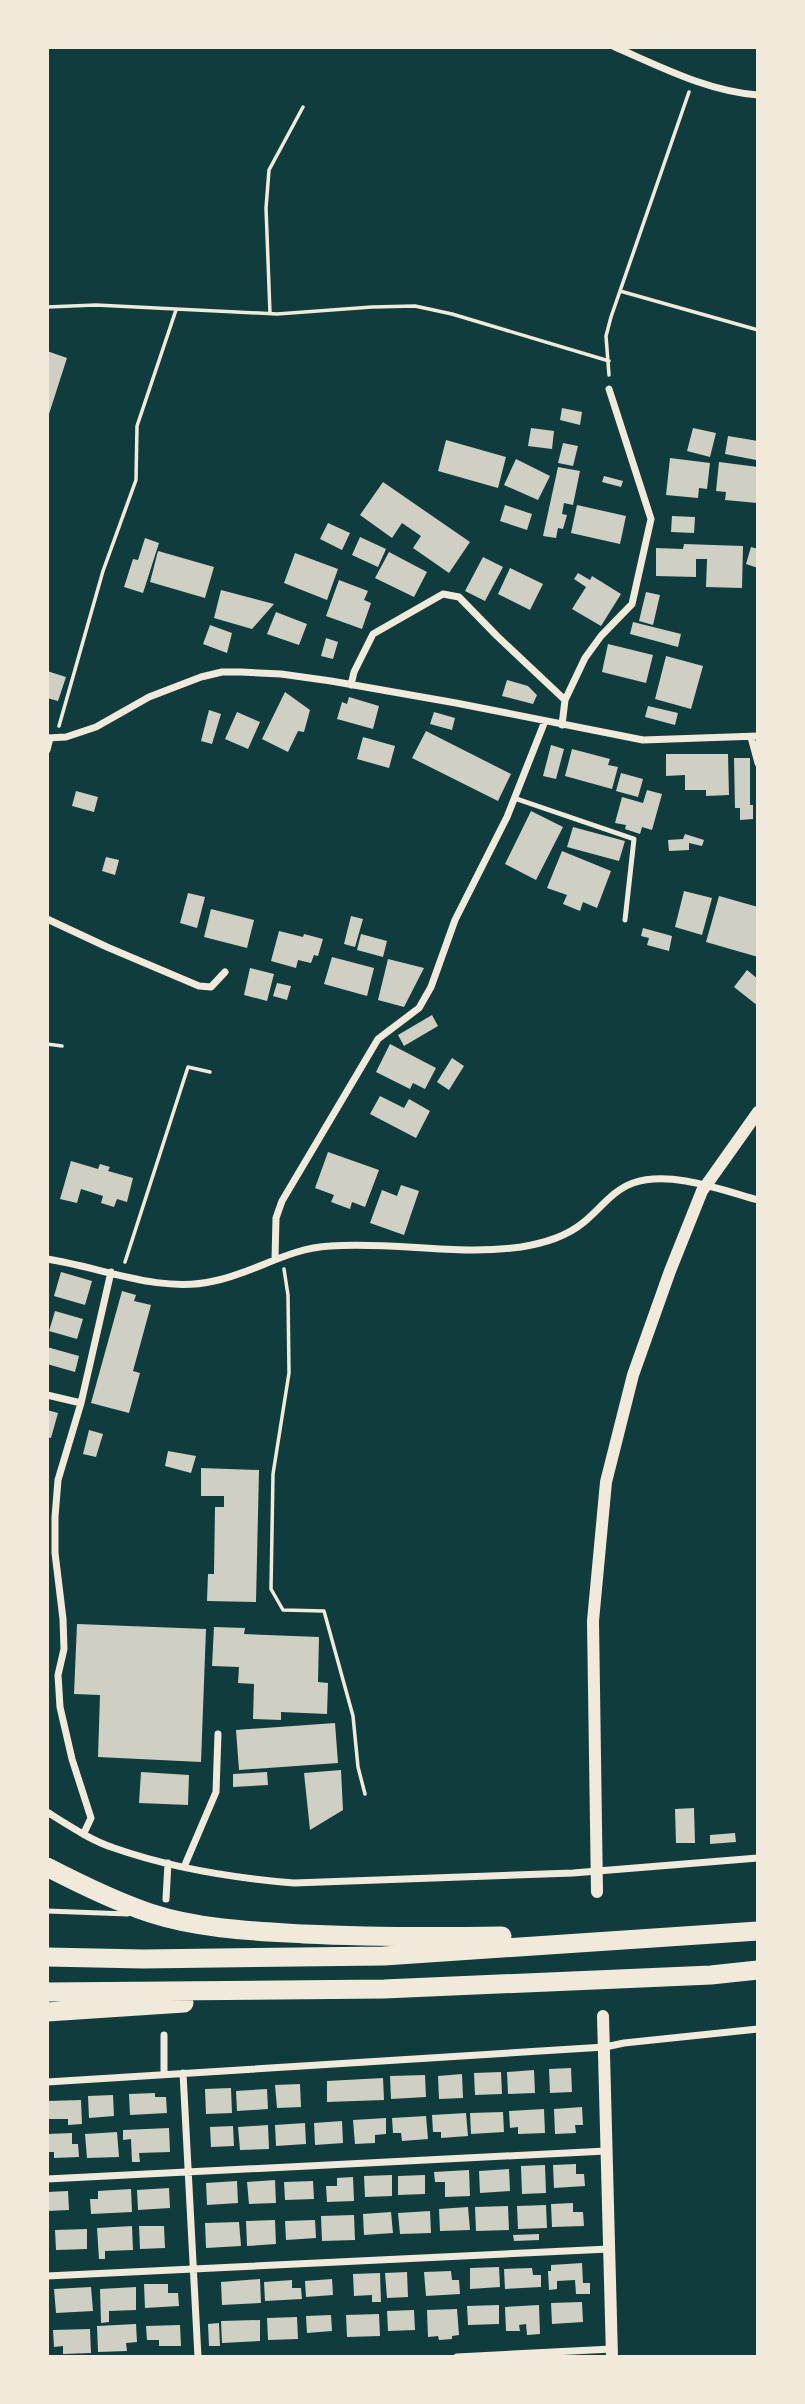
<svg xmlns="http://www.w3.org/2000/svg" width="805" height="2404" font-family="'PT Sans Narrow',sans-serif">
  <style>
    .building { fill: #cfcfc3 }
    .lines { fill: none; stroke-linecap: round; stroke-linejoin: round }
    .path { stroke: #f1e9da; stroke-width: 3.5 }
    .service { stroke: #f1e9da; stroke-width: 5 }
    .minor { stroke: #f1e9da; stroke-width: 7 }
    .tertiary { stroke: #f1e9da; stroke-width: 12 }
    .motorway { stroke: #f1e9da; stroke-width: 19 }
  </style>
  <rect width="100%" height="100%" fill="#0f3d3e"/>
  <!-- building -->
  <path class="building" d="M47,351L67,358L48,417H47Z
    M562,408L582,412L580,425L560,420Z
    M531,428L554,431L552,449L528,446Z
    M693,428L716,433L710,457L687,451Z
    M728,436L758,441L756,460L725,454Z
    M446,440L506,457L498,488L438,471Z
    M563,443L578,446L573,466L558,463Z
    M670,458L710,463L707,489L699,488L698,498L666,495Z
    M516,459L550,476L538,500L504,485Z
    M719,462L758,467L757,503L725,500L726,492L716,491Z
    M558,467L580,471L573,505L564,503L562,514L567,515L563,529L558,528L556,538L543,536Z
    M604,476L623,481L621,487L602,482Z
    M383,482L470,542L449,573L413,548L421,536L402,523L392,538L360,515Z
    M505,505L532,514L527,530L500,521Z
    M577,505L626,516L620,544L571,533Z
    M672,516L695,517L694,533L671,532Z
    M328,523L350,533L342,550L320,539Z
    M360,537L386,549L378,567L352,555Z
    M145,538L159,543L143,593L124,587L133,559L138,560Z
    M684,544L743,546L742,588L706,587L707,559H696V577L656,576V548L683,549Z
    M751,547L758,549V568L746,564Z
    M158,551L214,567L205,598L150,582Z
    M389,552L427,572L414,597L375,578Z
    M295,553L338,569L327,600L284,583Z
    M483,557L503,567L485,601L465,591Z
    M510,568L543,584L530,610L498,594Z
    M578,573L590,580L592,576L621,594L601,626L572,609L586,587L574,579Z
    M339,580L368,591L364,600L371,603L362,629L326,616Z
    M221,590L274,604L252,629L214,618Z
    M646,592L660,595L653,625L639,621Z
    M276,612L307,624L299,645L267,634Z
    M633,622L681,634L678,647L630,634Z
    M210,625L232,633L227,653L203,644Z
    M326,638L338,642L333,659L321,656Z
    M608,644L653,655L646,683L602,672Z
    M666,656L703,666L691,709L655,699Z
    M47,671L66,677L58,701L47,698Z
    M507,680L528,686L537,695L533,704L502,696Z
    M285,692L310,710L304,732L298,731L288,752L262,739Z
    M349,697L379,706L373,729L337,719L342,702L347,704Z
    M648,706L678,713L675,725L645,717Z
    M209,710L221,714L212,744L201,741Z
    M237,712L260,722L248,749L225,739Z
    M434,712L455,718L452,730L430,724Z
    M426,731L511,774L498,801L412,758Z
    M363,737L395,746L389,768L357,759Z
    M551,745L564,749L556,779L543,776Z
    M572,749L610,759L608,765L618,767L612,789L565,776Z
    M666,754H728L729,795L706,796V790H685V775L666,776Z
    M734,758H750V805H753V819L740,820V808H735Z
    M621,773L643,779L638,797L616,791Z
    M647,790L662,794L652,830L642,827L640,834L625,829L626,825L615,823L622,797L643,803Z
    M76,791L98,797L94,812L72,806Z
    M531,811L563,827L536,880L505,864Z
    M573,827L625,841L619,861L567,847Z
    M685,834L704,840L702,846L689,843V850L669,851L668,840L683,839Z
    M562,851L611,871L597,908L583,902L580,911L563,904L567,895L547,888Z
    M106,857L119,860L115,875L102,871Z
    M684,891L712,898L702,935L675,927Z
    M188,893L205,897L197,928L180,923Z
    M719,896L758,907V957L706,942Z
    M211,909L254,920L247,948L204,937Z
    M351,916L363,919L355,947L344,944Z
    M643,928L672,936L669,951L647,945L649,938L641,936Z
    M279,931L303,937L304,934L323,939L318,956L314,955L311,963L298,960L296,968L271,961Z
    M361,934L387,941L383,957L357,950Z
    M332,957L374,968L367,996L324,984Z
    M388,959L424,968L404,1007L378,1000Z
    M250,968L274,974L267,1001L244,995Z
    M747,970L758,979V1006L734,987Z
    M277,983L291,986L287,1000L273,996Z
    M432,1015L438,1026L404,1046L398,1035Z
    M390,1044L436,1068L425,1089L413,1083L410,1089L376,1072Z
    M452,1058L464,1066L449,1090L437,1082Z
    M380,1096L404,1108L409,1099L430,1111L416,1138L370,1114Z
    M328,1152L379,1170L365,1207L352,1202L350,1209L331,1202L334,1195L315,1188Z
    M71,1161L98,1169L100,1164L110,1167L108,1171L133,1178L127,1202L117,1199L114,1207L101,1203L103,1196L81,1189L77,1203L60,1199Z
    M401,1185L419,1191L404,1235L370,1223L382,1190L397,1196Z
    M61,1272L92,1281L85,1305L54,1296Z
    M122,1291L136,1295L134,1301L151,1305L133,1371L140,1373L129,1413L91,1403Z
    M55,1311L83,1319L77,1339L49,1331Z
    M47,1347L79,1356L75,1372L47,1364Z
    M47,1410L58,1413L51,1438L47,1437Z
    M89,1430L103,1434L96,1457L83,1454Z
    M168,1451L196,1456L191,1473L165,1466Z
    M201,1468L259,1470L256,1602L207,1601L208,1574H214L215,1507H224V1496H201Z
    M77,1624L206,1629L201,1762L98,1757L100,1695L74,1694Z
    M214,1627L245,1628L244,1634L319,1637L318,1682L328,1683L327,1714L281,1712V1720L253,1719L254,1684L238,1683L239,1667L212,1666Z
    M335,1723L338,1763L239,1770L236,1730Z
    M341,1770L343,1810L310,1830L304,1773Z
    M141,1772L189,1775L188,1805L139,1803Z
    M267,1772L268,1785L233,1787V1774Z
    M694,1808L695,1843H676L675,1809Z
    M735,1833L736,1842L710,1844V1835Z
    M571,2068L572,2092L550,2093L549,2069Z
    M534,2070L535,2093L508,2094L507,2072Z
    M501,2072L502,2094L475,2095L474,2073Z
    M462,2074L463,2098L439,2099L438,2076Z
    M425,2075L426,2097L391,2099L390,2076Z
    M383,2078L384,2100L327,2102V2081Z
    M300,2084L301,2107L277,2108L275,2085Z
    M231,2088L232,2113L206,2114L205,2089Z
    M267,2089L268,2109L237,2111L236,2091Z
    M155,2093V2097H166L167,2113L130,2115L129,2094Z
    M113,2095L114,2116L89,2118L88,2096Z
    M81,2100L82,2124L68,2125V2119H47V2101Z
    M582,2107L583,2125H575L576,2133L555,2134L554,2109Z
    M544,2109L545,2133L518,2134V2127L510,2128L509,2111Z
    M503,2112L504,2132L471,2134L470,2113Z
    M466,2113L468,2136L441,2138V2132H433L432,2115Z
    M426,2116L428,2139L402,2141L401,2133H393L392,2118Z
    M386,2118V2134L375,2135V2143L355,2144L353,2120Z
    M342,2121L343,2143L315,2145L314,2123Z
    M305,2123L306,2144L276,2146L275,2125Z
    M268,2125L269,2149L240,2150L238,2127Z
    M233,2126L234,2146L211,2147L210,2127Z
    M169,2128L170,2152L139,2153L140,2162H132L131,2139L123,2140V2130Z
    M117,2132L119,2157L87,2158L85,2134Z
    M72,2133V2144H78L79,2157L54,2158V2152H47V2134Z
    M576,2164V2174H584L585,2186L554,2188L553,2165Z
    M545,2165L546,2193L522,2194L521,2166Z
    M509,2169L510,2191L480,2193L479,2171Z
    M469,2170L470,2196L445,2197V2182H435L434,2172Z
    M392,2175V2196L365,2197L364,2176Z
    M425,2175V2194L398,2195V2176Z
    M353,2177L354,2201L327,2202L326,2186H337V2178Z
    M275,2180L276,2203L249,2204L247,2182Z
    M237,2181L238,2203L207,2205L206,2183Z
    M313,2181L314,2199L285,2200L284,2182Z
    M169,2188L170,2208L138,2210L137,2190Z
    M131,2189L132,2212L91,2214L90,2199H98V2191Z
    M68,2191L69,2210L47,2211V2192Z
    M573,2203V2212H583L584,2226L552,2227L551,2204Z
    M546,2205L547,2228L518,2229L517,2206Z
    M508,2206L509,2230L476,2231L475,2207Z
    M468,2207L470,2230L440,2231L439,2209Z
    M430,2211L431,2233L400,2234L398,2213Z
    M391,2212L393,2233L364,2235L363,2214Z
    M354,2215L355,2240L322,2241L321,2216Z
    M275,2220L276,2244L247,2246L246,2221Z
    M315,2220L316,2238L286,2240L285,2221Z
    M239,2222L241,2246L206,2248L205,2223Z
    M132,2226L133,2250L105,2251V2259H99L97,2228Z
    M139,2226H164L165,2248L140,2249Z
    M87,2229V2249L56,2250L55,2230Z
    M539,2234V2240L514,2241L513,2235Z
    M582,2263L583,2283H590V2294H576L575,2280L557,2281V2289L549,2290L548,2271H551V2265Z
    M499,2267L500,2287L470,2289V2268Z
    M532,2268L533,2275H541V2287L505,2289L504,2269Z
    M451,2271L452,2280H459L460,2294L426,2296L424,2272Z
    M407,2272L408,2297L387,2298L385,2273Z
    M380,2273L381,2302H372V2295L354,2296L353,2274Z
    M260,2279L261,2303L222,2305L221,2282Z
    M332,2279L333,2295L306,2297L305,2281Z
    M292,2280V2288H301L302,2299L265,2301L264,2282Z
    M144,2284H168V2293H178L179,2306L145,2308Z
    M91,2287L93,2311L56,2313L54,2289Z
    M136,2287V2310L109,2311V2322L101,2323L100,2289Z
    M582,2302L583,2322L552,2324L551,2303Z
    M499,2305V2324L468,2325L467,2306Z
    M539,2305L540,2334L527,2335L526,2324L519,2325L520,2331H506L505,2307Z
    M457,2309L459,2335L452,2336V2339L439,2340L438,2336L428,2337L427,2310Z
    M414,2310L415,2330L388,2331L387,2311Z
    M379,2314L380,2336L347,2337L346,2315Z
    M331,2315L332,2331L307,2333L306,2316Z
    M297,2317L298,2339L268,2340L267,2318Z
    M260,2320V2341L222,2343L221,2321Z
    M219,2323L220,2346H209L208,2324Z
    M136,2324L137,2342L126,2343L127,2351L98,2352L97,2326Z
    M180,2325L181,2346H159V2340H147L146,2326Z
    M90,2329L91,2353L63,2354V2346L54,2347L53,2330Z"/>
  <g class="lines">
    <!-- path -->
    <path class="path" d="M620,291L758,330
      M47,307L96,305L277,314L372,307L415,306L452,314L609,361
      M270,313L266,208L269,170L303,107
      M609,375L606,336L611,317L689,92
      M59,726L103,571L136,480L137,426L176,310
      M47,1044L62,1046
      M125,1262L188,1067L210,1072
      M284,1269L288,1295L289,1373L273,1474L271,1589L283,1610L324,1611L353,1716L358,1767L365,1794"/>
    <!-- service -->
    <path class="service" d="M514,798L634,839L625,920
      M47,1911L128,1914"/>
    <!-- minor -->
    <path class="minor" d="M615,47C661,67 707,91 758,95
      M351,685L354,672L373,634L443,594L459,597L497,636L565,700L562,725
      M565,700L585,658L601,636L632,604L651,519L609,389
      M751,737L758,763
      M47,738L66,737L96,727L149,697L201,677L222,672H241L281,674L331,681L456,703L643,740L758,736
      M47,750L50,738
      M47,919L107,947L199,986L211,987L225,972
      M47,1259C101,1267 159,1294 214,1281C254,1273 288,1248 330,1246C393,1241 457,1256 521,1247C544,1243 566,1237 584,1222C600,1209 613,1190 633,1183C670,1170 722,1190 758,1200
      M275,1259L276,1218L282,1201L378,1039L419,1008L431,987L455,920L507,817L545,721
      M47,1395L81,1403
      M47,1812C68,1825 90,1840 114,1848C171,1868 233,1878 294,1883L573,1873L758,1858
      M84,1833L91,1818L72,1759L60,1707L58,1675L64,1649L63,1619L55,1553V1517L58,1480L81,1403L111,1272
      M184,1867L216,1792L218,1734
      M166,1899L168,1863
      M164,2035V2074
      M183,2073L198,2357
      M47,2082L605,2047L624,2043L758,2029
      M47,2179L606,2151
      M47,2276L609,2249
      M457,2357L612,2349"/>
    <!-- tertiary -->
    <path class="tertiary" d="M597,1892L593,1621L606,1482L633,1375L670,1271L702,1191L758,1112
      M603,2016L612,2357"/>
    <!-- motorway -->
    <path class="motorway" d="M47,1867C80,1884 114,1901 150,1913C199,1929 252,1931 304,1934C370,1937 436,1937 502,1936
      M47,1957L143,1959L384,1956L758,1931
      M47,1992L384,1989L711,1975L758,1970
      M47,2012L184,2003"/>
  </g>
  <!-- border -->
  <rect width="805" height="2404" fill="none" stroke="#f1e9da" stroke-width="98"/>
</svg>
